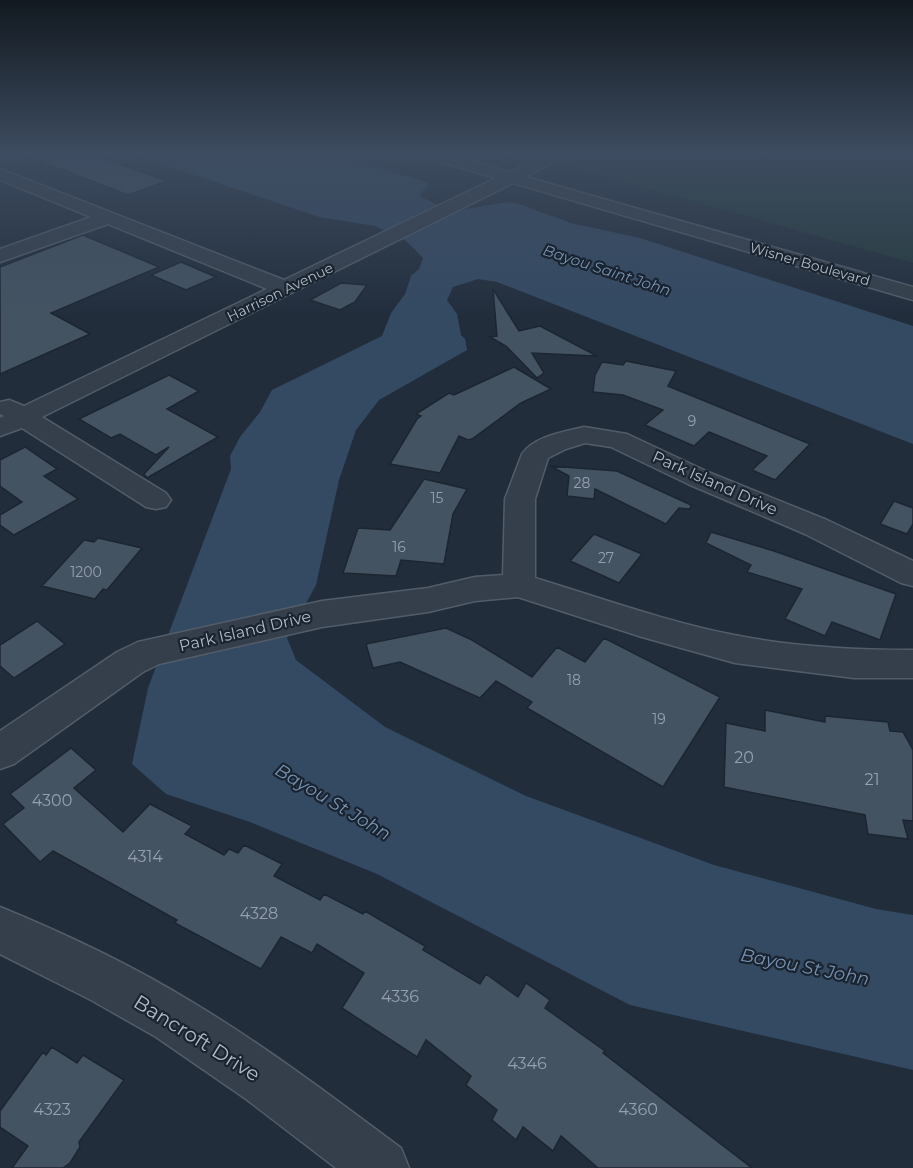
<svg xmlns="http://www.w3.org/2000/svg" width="913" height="1168" font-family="Montserrat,sans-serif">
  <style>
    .green { fill: #233a3c }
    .water { fill: #344a63 }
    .building { fill: #445362; stroke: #1c2632; stroke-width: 1.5 }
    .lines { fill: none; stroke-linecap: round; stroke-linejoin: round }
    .minor-casing { stroke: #535d69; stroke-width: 3 }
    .minor { fill: #353f4b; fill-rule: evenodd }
    .labels { text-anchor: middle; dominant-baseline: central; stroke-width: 4.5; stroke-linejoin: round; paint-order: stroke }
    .far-street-label { font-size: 14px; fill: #b0bac7; stroke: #1a2430 }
    .number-label { font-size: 14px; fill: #95a0ae }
    .far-water-label { font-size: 15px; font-style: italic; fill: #7692b1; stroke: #1a2430 }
    .street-label { font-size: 16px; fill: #b0bac7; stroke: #1a2430 }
    .near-number-label { font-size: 16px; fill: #95a0ae }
    .water-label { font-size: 18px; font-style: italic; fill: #7692b1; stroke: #1a2430 }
    .near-street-label { font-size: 20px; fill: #b0bac7; stroke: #1a2430 }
  </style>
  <rect width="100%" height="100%" fill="#212d3b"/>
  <!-- green -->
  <path class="green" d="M516,154H913V263L595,174Z"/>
  <!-- water -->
  <path class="water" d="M132,154H333L429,183L419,196L444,208L460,210L507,202L519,204L571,223L640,238L913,326V444L497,282L478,279L453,287L447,300L457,314L461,335L465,339L467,350L379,400L356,430L339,480L316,585L287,638L296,660L385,727L526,796L714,865L876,909L913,915V1070L630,1005L377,874L250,822L166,794L132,764L148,688L231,469L230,456L240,437L260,412L272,390L382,336L391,313L405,294L411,276L419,269L423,258L405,240L375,226L319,217Z"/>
  <!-- building -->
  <path class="building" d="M27,154H91L167,181L128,195L27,156Z
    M83,235L159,267L51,313L90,334L0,374V267Z
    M181,262L216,277L186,290L151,275Z
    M341,283L367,285L355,302L340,310L310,300Z
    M493,289L519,331L540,326L597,356L532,353L544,373L537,378L506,346L490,337L497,336Z
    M626,361L676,371L668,386L810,444L775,480L752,470L767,456L709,432L694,446L645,425L663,410L623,395L593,392L595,375L602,362L623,365Z
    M514,367L551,389L521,403L472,439L468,440L459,436L440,473L390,464L417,419L421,416L416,414L449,393L454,395Z
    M169,375L199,391L167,409L218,437L147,478L144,474L169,447L156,455L120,434L111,438L79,419Z
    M25,447L57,469L44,476L78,499L14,535L0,525V515L22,502L0,486V460Z
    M550,466L617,471L691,505L690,509L679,508L666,524L595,489L594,499L567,496L569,476Z
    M424,479L467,489L453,514L444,564L401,560L396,576L343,573L358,528L390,530Z
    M894,501L913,508V524L907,534L880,524Z
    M711,532L774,551L896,594L880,640L832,622L825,636L785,619L802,589L747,572L751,565L706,543Z
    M594,534L642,554L619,583L570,561Z
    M98,538L142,548L107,590L103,589L95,599L42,586L84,540L94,542Z
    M37,621L65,644L14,678L0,666V645Z
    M446,628L472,640L532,677L557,647L585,662L604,638L720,697L663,787L527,708L532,702L496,681L480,698L400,662L373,668L366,644Z
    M765,710L825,722V716L888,722L890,731L903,732L913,750V821L903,820L908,839L868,834L865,815L724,787L726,723L765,731Z
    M71,748L96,770L74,788L123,832L150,804L192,826L185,834L224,855L229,849L238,853L244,845L282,864L274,876L320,900L324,894L363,914L365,911L425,946L423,950L480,984L486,974L518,997L526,983L550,1000L545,1008L605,1051L603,1053L752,1168H598L561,1136L553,1151L523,1127L516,1140L492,1120L497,1110L466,1085L471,1076L426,1040L417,1057L342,1008L364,973L317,944L312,953L281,937L261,969L175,923L177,920L53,851L40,862L3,824L24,808L10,794Z
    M52,1047L77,1063L83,1055L124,1080L79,1142L80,1147L70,1163L63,1168H12L28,1146L0,1127V1111L43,1052L46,1055Z"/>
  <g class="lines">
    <defs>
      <path id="minor" d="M422,154H448L510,172L546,154H567L526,177L913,287V300L513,183L42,417L166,493L171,500L166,507L156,509L146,507L22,428L0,436V418L4,416L0,414V402L9,400L24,406L267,289L108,224L0,262V249L91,217L0,180V169L284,280L496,178L424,157Z
        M584,427L627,434L708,472L827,520L913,561V586L901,583L805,534L688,484L611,447L585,443L566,449L548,458L535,499V578C601,598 667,622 734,635C793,647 854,650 913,650V678H854L735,663L642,637L518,597L475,601L428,612L322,627L159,664L143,672L14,764L0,769V731L117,652L138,642L322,601L428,588L475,577L503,575L505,499L522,454C534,436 564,432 584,427Z
        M0,907C66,934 131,965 192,1002C265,1046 333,1097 401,1148L409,1168H336L246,1099L156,1037L91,1000L0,954Z"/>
    </defs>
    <!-- minor casing -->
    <use href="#minor" class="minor-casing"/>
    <!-- minor -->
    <use href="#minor" class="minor"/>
  </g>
  <!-- sky -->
  <linearGradient id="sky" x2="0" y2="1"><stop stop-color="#121920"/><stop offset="0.48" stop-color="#3d4c60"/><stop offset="1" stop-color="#3d4c60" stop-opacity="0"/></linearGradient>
  <rect width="913" height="318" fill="url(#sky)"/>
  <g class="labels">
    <!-- far-street labels -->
    <g class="far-street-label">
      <text transform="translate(810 264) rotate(16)">Wisner Boulevard</text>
      <text transform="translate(280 292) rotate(-26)">Harrison Avenue</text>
    </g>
    <!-- number labels -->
    <g class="number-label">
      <text x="692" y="421">9</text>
      <text x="582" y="483">28</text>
      <text x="437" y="498">15</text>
      <text x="399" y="547">16</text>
      <text x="606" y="558">27</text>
      <text x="86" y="572">1200</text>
      <text x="574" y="680">18</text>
      <text x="659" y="719">19</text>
    </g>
    <!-- far-water labels -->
    <g class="far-water-label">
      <text transform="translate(607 270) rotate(18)">Bayou Saint John</text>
    </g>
    <!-- street labels -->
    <g class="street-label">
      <text transform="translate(715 483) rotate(24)">Park Island Drive</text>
      <text transform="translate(245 631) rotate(-13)">Park Island Drive</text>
    </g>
    <!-- near-number labels -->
    <g class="near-number-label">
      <text x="744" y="757">20</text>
      <text x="872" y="779">21</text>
      <text x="52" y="800">4300</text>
      <text x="145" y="856">4314</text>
      <text x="259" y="913">4328</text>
      <text x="400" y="996">4336</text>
      <text x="527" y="1063">4346</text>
      <text x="52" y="1109">4323</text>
      <text x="638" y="1109">4360</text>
    </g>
    <!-- water labels -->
    <g class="water-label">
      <text transform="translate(333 802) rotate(31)">Bayou St John</text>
      <text transform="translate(805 967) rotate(11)">Bayou St John</text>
    </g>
    <!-- near-street labels -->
    <g class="near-street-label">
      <text transform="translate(197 1038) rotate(32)">Bancroft Drive</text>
    </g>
  </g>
</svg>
